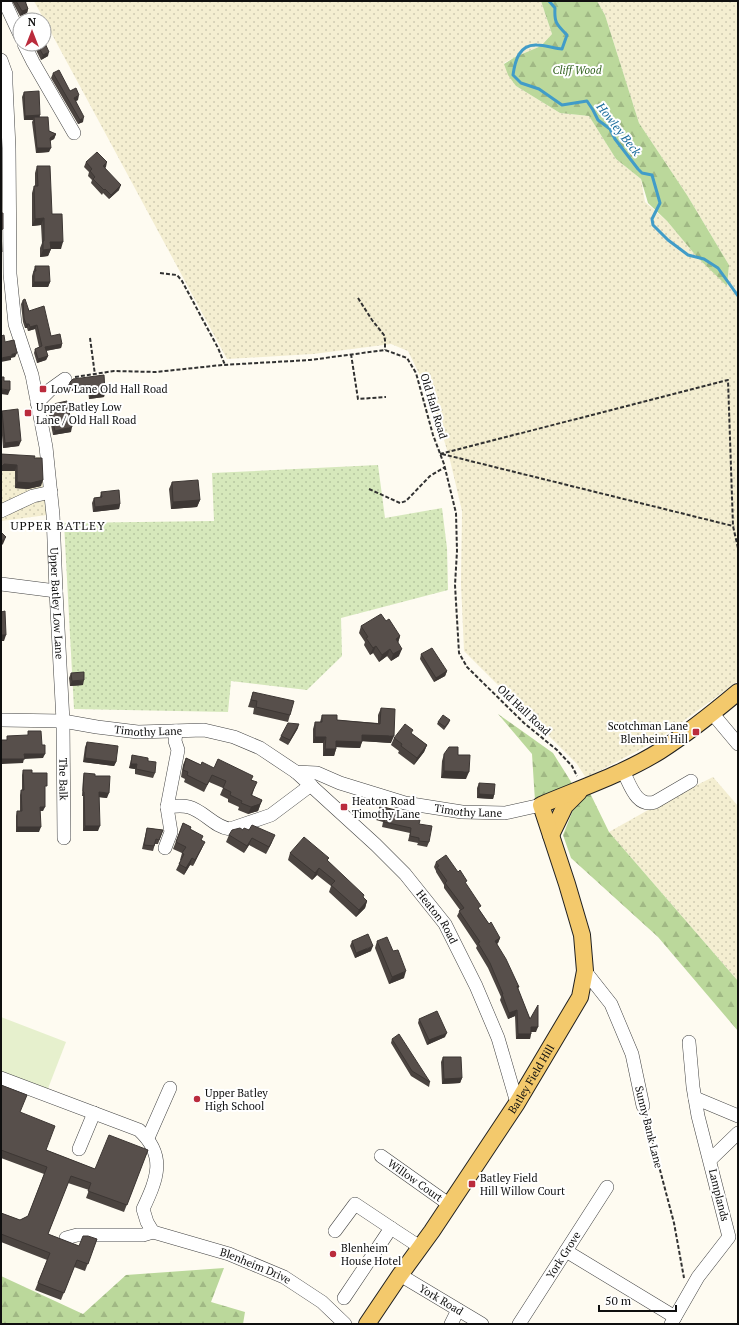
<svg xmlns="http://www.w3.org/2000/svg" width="739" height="1325" font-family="'PT Serif',serif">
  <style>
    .farmland { fill: url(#farmland-dots) }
    .forest { fill: url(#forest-firs) }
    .garden { fill: url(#garden-dots) }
    .pitch { fill: #e6f0cd }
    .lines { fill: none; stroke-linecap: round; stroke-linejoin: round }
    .stream { stroke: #419cc8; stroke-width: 3 }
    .minor-casing { stroke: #424242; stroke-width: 14 }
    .major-casing { stroke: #202020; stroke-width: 18 }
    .path { stroke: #313131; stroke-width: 2; stroke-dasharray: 4 2; stroke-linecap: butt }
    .minor { stroke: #fff; stroke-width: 13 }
    .major { stroke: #f3c96c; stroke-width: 16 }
    .wall { fill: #4b4440 }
    .shaded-wall { fill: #3d3734 }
    .building { fill: #574f4b; stroke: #3d3734 }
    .poi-dot { fill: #ba2b3c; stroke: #fff; stroke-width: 1.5 }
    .labels { text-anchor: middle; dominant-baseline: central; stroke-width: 4; stroke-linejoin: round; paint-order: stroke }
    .park-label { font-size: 11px; font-style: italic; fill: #346421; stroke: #fff }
    .poi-label { font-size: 11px; fill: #0f0f0f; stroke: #fff; text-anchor: start }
    .street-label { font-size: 11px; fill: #0f0f0f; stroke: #fff }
    .water-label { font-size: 12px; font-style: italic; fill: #1c6d9c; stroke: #fff }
    .neighbourhood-label { font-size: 12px; letter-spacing: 1px; fill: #0f0f0f; stroke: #fff }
  </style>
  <defs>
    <pattern id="farmland-dots" width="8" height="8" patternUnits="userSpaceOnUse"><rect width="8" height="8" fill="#f4eed1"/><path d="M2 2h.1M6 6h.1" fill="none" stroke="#d0cbb2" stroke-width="1.8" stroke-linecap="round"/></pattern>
    <pattern id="forest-firs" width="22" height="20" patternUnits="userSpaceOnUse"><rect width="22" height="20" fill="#bbd89b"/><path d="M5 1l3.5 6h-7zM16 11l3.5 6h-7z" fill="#a0b884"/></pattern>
    <pattern id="garden-dots" width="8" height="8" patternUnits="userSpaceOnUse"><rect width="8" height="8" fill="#d6e8bb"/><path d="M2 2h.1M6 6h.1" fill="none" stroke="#b6c6a0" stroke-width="1.8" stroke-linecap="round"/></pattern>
  </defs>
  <rect width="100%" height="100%" fill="#fefbf1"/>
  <!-- farmland -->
  <path class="farmland" d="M34,1H541L552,34L541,46L515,57L504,63L516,86L560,113L589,116L616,159L641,179L645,202L667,221L697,257L727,285L729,265L687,195L639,123L605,15L597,1H738V681L656,741L586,778L577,764L464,651L461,584L462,511L450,460L432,400L408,351L391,344L313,354L227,359Z
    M41,457L47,515L1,521V459Z
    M713,777L738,806V981L609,832L657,805Z"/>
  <!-- forest -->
  <path class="forest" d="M541,1H597L605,15L639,123L687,195L729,265L727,286L697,257L667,221L648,203L641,179L616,159L589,116L560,113L516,86L508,75L504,64L515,57L541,46L552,34Z
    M498,714L553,753L573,785L535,801L532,754Z
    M589,791L609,832L738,981V1031L658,937L571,858L563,835L573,810Z
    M224,1268L211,1302L245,1312L243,1324H1V1276L83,1314L126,1275Z"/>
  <!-- garden -->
  <path class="garden" d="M378,465L385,518L442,508L447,548L448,590L341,618L342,656L307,690L231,681L228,712L74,709L64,523L214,521L212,473Z"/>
  <!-- pitch -->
  <path class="pitch" d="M1,1017L66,1042L47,1091L1,1073Z"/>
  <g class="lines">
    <!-- stream -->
    <path class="stream" d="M549,1L555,8C554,23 557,25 567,35L562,49C554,48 544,45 537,45C519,44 515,61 513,75L521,83L539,89L562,105L587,101L593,110L598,120L610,129L615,139L638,169L642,173L652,175L660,203L652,219L653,225L668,240L688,255L704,259L718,268L738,296"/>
    <defs>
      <g id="minor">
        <path d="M1,4L6,5L20,35"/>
        <path d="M24,44L33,62L74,133"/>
        <path id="s1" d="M1,60L6,74V84L9,148L10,274L15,324L32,375L46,447L53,515L56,591L63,721L64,838"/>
        <path d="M37,403L51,389L65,379"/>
        <path d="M1,511L33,496L51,492"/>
        <path d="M1,584L56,591"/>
        <path d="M712,713L738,744"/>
        <path id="s2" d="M1,720L63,721L97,727L138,732L204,730L234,737L260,748L296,772L317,773L340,783L405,803L462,812L505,813L541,805"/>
        <path d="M623,771C630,784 636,808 655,802L691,781"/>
        <path id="s3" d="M296,772L376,845L405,874L445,924L476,986L498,1038L517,1103"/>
        <path d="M167,807C174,806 182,805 189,807C204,811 214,827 230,829L271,815L311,785"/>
        <path d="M165,848L171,832L167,807L178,750L175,741L176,731"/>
        <path d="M585,971L611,1004L632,1054L643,1106"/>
        <path d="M1,1078L139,1130C167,1156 157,1179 143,1209L147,1222L153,1232L143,1235H77L66,1238"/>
        <path d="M695,1098L738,1116"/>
        <path d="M148,1138L170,1088"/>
        <path d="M79,1149L94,1113"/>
        <path id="s4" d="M381,1156L450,1205"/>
        <path d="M710,1160L738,1133"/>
        <path d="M335,1231L355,1204L391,1228"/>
        <path id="s5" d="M153,1232L229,1254L284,1277L322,1302L345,1324"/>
        <path d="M566,1251L675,1317"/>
        <path id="s6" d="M400,1275L482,1324"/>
        <path d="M344,1298L391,1228L420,1247"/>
        <path d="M451,1324L458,1310"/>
        <path id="s7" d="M519,1324L607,1187"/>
        <path d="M671,1324L698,1277L729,1237L698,1116L693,1087L689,1042"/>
      </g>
      <g id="major">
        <path d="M551,835L565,806L579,792"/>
        <path id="s8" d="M367,1324L400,1275L432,1231L517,1103L580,997L585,971L582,935L567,884L541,805C581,788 623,774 660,751C688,733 713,713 738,692"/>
      </g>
    </defs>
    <!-- minor casing -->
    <use href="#minor" class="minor-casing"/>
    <!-- major casing -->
    <use href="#major" class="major-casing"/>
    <!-- path -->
    <path class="path" d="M160,273L177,275L182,281L218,348L225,365
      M358,298L372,320L384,335L385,340V350
      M90,338L95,375
      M351,354L358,399L386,397
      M75,377L114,371L156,372L222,365L310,360L385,350L407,358L416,373L433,435L444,464L456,513L457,551L455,585L459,653L467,667L524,723L557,750L572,766L577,776
      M440,454L728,380L733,526L738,548
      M442,454L733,526
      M369,489L400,503L406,501L430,476L445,467
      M646,1117L674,1223L684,1278"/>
    <!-- minor -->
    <use href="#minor" class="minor"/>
    <!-- major -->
    <use href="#major" class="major"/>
  </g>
  <!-- wall -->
  <path class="wall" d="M12,1H27L26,3L28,9L27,13L20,16Z
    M33,44H44L48,56L41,60Z
    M53,73L78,100L76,101L83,122L78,124L51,78Z
    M24,92L49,131L56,134L54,139L50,141L49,152L36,153L32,122L33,120H24L22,97Z
    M86,162L106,167L105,168L119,190L109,199L103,193L102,195L91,183L92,180L88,176L89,172L84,167Z
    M37,166L52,214L61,249H51L48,256L40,257V248L42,243L41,225L32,226V193L34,186H35V173Z
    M35,266L50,282L48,287H32V276Z
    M23,300L29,311L51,336L62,344L61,348L46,351L48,356L46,360L37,363L34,353L35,349L39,347L35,329L28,331L27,328H25L23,322L21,304Z
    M104,375L105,392L104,397L89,399L88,389L69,391L68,387L70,382Z
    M49,405L71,432L53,435L48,410Z
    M2,411L19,446L3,448L1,423V414Z
    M1,454L34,458L41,486L28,489L15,488V471L1,470Z
    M172,482L200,500L197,507L171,509L169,489Z
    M101,492L120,504L119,509L93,512L92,503L94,498L100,497Z
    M386,621L400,636L398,643L399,656L391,661L387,656L379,662L373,653L370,655L364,645L365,642L359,633L361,626Z
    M421,654L447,671L445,676L434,682L420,659Z
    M71,673L83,685L70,686L69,678Z
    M253,692L290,715L288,722L253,714L254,708L248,707Z
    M381,708L391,743L362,741L360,748L336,747V749L334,756H323V743H313V729L315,722H320L322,715L337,720L378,723V715Z
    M450,720L449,723L444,730L437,724L438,722Z
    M298,728L288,745L279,740L281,736Z
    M412,734L427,745L424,752L414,765L398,753L399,751L391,745L394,738Z
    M87,742L116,762L114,766L83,762L85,747Z
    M444,754L458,755L466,779L441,778L442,761Z
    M132,755L155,773L153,778L135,774V769L129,768Z
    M186,758L201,765L214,768L252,780L254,789L252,796L262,800L258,811L248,814L238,810L239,807L228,802V799L220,795L223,788L209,782L204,792L184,782L185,779L181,777L183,765Z
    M23,770L32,773L45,791L43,811H40L39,832H16V816L17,811H20V795L21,790H22V775Z
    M84,773L95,776L107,798L99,797L98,831H83V796H82L83,778Z
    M479,783L494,795L493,799L477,798V788Z
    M380,806L419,824L429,842L427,847L417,845L418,843L408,841L410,833L382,827L383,822L376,820Z
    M183,823L191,827L190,829L202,840V848L193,866L190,865L184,875L176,870L181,860H180L182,853L173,849Z
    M147,828L163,830L158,844H155L153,851L142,849L146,832Z
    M243,830L272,842L266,854L249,845L244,853L226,842L229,835Z
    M290,853L328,861L367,901L365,908L356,917L329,892L331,886L317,875L312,880L288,860Z
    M436,862L466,884L480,911L489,924L500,938L498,943L497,944L519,987L518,989L530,1019L536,1032H531L530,1039H516L515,1016L508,1019L500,1000L501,997L488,968L476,948L477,946L457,916L460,910L444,888V885L436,872V871L434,867Z
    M352,941L371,951L355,958L350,946Z
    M377,941L393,951L404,978L389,984L375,948Z
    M419,1019L445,1037L427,1045L418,1023Z
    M392,1039L430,1082L429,1087L411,1076L391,1043Z
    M443,1057L462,1078L460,1083L442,1084L441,1062Z
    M1,1085L46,1150L95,1169L148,1150L124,1212L86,1198L89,1190L68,1183L48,1234L79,1246L97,1239L85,1271L74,1267L61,1300L35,1290L47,1260L1,1242V1213L20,1220L28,1216L44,1174L1,1158Z"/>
  <!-- shaded-wall -->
  <path class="shaded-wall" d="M28,9L27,13L20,16L22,11Z
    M49,52L48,56L41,60L43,55Z
    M79,95L78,100L73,102L74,98Z
    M40,115L39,119L34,117L33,120H24L25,116Z
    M84,117L83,122L78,124L80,120Z
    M56,134L54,139L48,142L50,138Z
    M37,148H51L49,152L36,153Z
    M107,162L106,167L101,171L103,166Z
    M121,185L119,190L109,199L111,195Z
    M44,218L41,225L32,226L35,219Z
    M50,242H63L61,249H51L48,256L40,257L43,250Z
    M34,282H50L48,287H32Z
    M26,324H29L27,328H25Z
    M37,325L35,329L28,331L30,327Z
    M62,344L61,348L44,351L45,347Z
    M17,353L15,357L11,358V360L1,362V358L12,354Z
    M48,356L46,360L37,363L38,359Z
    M90,385L88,389L69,391L70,386Z
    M1,389L10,390L8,395L1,394Z
    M105,392L104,397L89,399L91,394Z
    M72,427L71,432L53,435L55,431Z
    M21,441L19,446L3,448L5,443Z
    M4,464L17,465L15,471H1V467Z
    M43,480L41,486L28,489L15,488L17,482Z
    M200,500L197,507L171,509L173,502Z
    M120,504L119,509L93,512L95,507Z
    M6,537L3,544L1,546V541Z
    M1,635H6L4,641H1Z
    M400,636L398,643L396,639Z
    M376,646L373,653L370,655L373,648Z
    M390,649L387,656L379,662L382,655Z
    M402,649L399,656L391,661L393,654Z
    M447,671L445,676L434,682L436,678Z
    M84,680L83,685L70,686L72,681Z
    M299,724L298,728L288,745L290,740Z
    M362,735L394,736L391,743L360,741Z
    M315,737H326L323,743H313Z
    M336,741L362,742L360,748L334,747Z
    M427,745L424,752L414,765L417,758Z
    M325,749H336L334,756H323Z
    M24,754H45L43,758L24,759L23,763L2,764L1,768V763L2,759Z
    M85,758L116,762L114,766L83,762Z
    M131,764H137L135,769L129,768Z
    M444,771L469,772L466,779L441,778Z
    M99,792L109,793L107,798L98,797Z
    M479,794L494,795L493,799L477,798Z
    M262,800L258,811L248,814L251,807Z
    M40,807H45L43,811H39Z
    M85,826H100L98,831H83Z
    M17,827H41L39,832H16Z
    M275,835L272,842L266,854L269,847Z
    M252,838L249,845L244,853L247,846Z
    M205,842L193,866L195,860Z
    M192,858L190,865L184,875L186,868Z
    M319,868L317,875L312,880L315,873Z
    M367,901L365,908L356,917L359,910Z
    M500,938L498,943L493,946L495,941Z
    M373,946L371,951L355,958L356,953Z
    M406,971L404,978L389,984L392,977Z
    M517,1010L515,1016L508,1019L509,1013Z
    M531,1027H538L536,1032H529Z
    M447,1033L445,1037L427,1045L429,1040Z
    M518,1034H531L530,1039H516Z
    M462,1078L460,1083L442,1084L444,1079Z"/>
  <!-- building -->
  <path class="building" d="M16,1H25L28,9L22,11Z
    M36,16L38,20H28Z
    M44,41L49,52L43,55L37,44H44Z
    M59,70L70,91L76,88L79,95L74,98L84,117L80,120L53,73Z
    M39,91L40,115L25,116L24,92Z
    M34,117H48L49,131L56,134L50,138L51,148H37Z
    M97,152L107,162L103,166L121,185L111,195L105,189L104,190L93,179L95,177L90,171L92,169L86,162Z
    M37,166H50L52,214H62L63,242H50L51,249L43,250V241H44V218L35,219L34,186H38Z
    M1,213H3V229L1,230L2,252H1Z
    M35,266H49L50,282H34V271H36Z
    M25,299L29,311L44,306L51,336L60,334L62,344L45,347L48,356L38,359L35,349L42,346L37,325L30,327L29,324H26L24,318L23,300Z
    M4,335L5,342L14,340L17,353L12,354V356L1,358V336Z
    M104,375L105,392L91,394L90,385L70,386V382L73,379Z
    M1,377H4V381H10V390L1,389Z
    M67,401L72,427L55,431L49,405Z
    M18,409L21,441L5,443L2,411Z
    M1,454L35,456L34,458H42L43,480L31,483L17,482V465L4,464L1,467Z
    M198,480L200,500L173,502L172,482Z
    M119,490L120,504L95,507L94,498L102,497L101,492Z
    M1,532L6,537L1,541Z
    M5,611L6,635H1V612Z
    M381,614L386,621L389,619L400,636L396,639L402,649L393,654L390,649L382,655L376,646L373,648L366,638L368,637L361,626Z
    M432,648L447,671L436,678L421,654Z
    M84,672V680L72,681L71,673Z
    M253,692L294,701L290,715L256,707L257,701L251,700Z
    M381,708L395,709L394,736L362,735V742L336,741V749H325L326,737H315V722H322V715H337V720L380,724Z
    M443,715L450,720L445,727L438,722Z
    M288,723L299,724L290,740L281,736Z
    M405,724L413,730L411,733L427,745L417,758L401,746L402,744L394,738Z
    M28,731H41L42,745H45V754H24L25,759H2L3,763H1V740H7V736L28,735Z
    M87,742L118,746L116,762L85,758Z
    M449,747H458V755H470L469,772L444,771V754Z
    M132,755L148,758V761L156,762L155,773L136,769L137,764H131Z
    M186,758L201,765L202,762L214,768L218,759L253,776L251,780L257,782L251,795L262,800L260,804L251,807L241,803L242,801L230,795L231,792L223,788L226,781L212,775L207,785L187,775L188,772L183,770Z
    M23,770H32V773H47V786H45V807H40L41,827H17V811H22L21,790H24Z
    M84,773L95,774V776H110L109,793L99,792L100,826H85L84,792L83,791Z
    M479,783L495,784L494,795L479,794Z
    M380,806L399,811L398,815L420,820L419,824L432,826L429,842L419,841V838L410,836L411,828L384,822L385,817L378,816Z
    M183,823L191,827L190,829L203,836L201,840L205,842L195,860L192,858L186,868L179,864L184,854L182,853L186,847L176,842Z
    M252,825L275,835L269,847L252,838L247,846L229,835L232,830L240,828L243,830L244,828L249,830Z
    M147,828L163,830L159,840L156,839L154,846L144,845Z
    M304,837L329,858L327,860L364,895L363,897L367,901L359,910L331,885L335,881L319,868L315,873L290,853Z
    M446,855L458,872L460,870L467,881L465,882L481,906L478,908L489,924L491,922L500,938L495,941L506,959L519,987L517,986L530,1019L538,1005V1027H531V1034H518L517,1010L509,1013L502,994H503L490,963L478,943L480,942L459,911L464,908L445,883L447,881L437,867L439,866L436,862Z
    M368,934L373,946L356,953L352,941Z
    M387,937L393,951L398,950L406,971L392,977L377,941Z
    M437,1011L447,1033L429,1040L419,1019Z
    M399,1034L430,1082L412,1071L392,1039Z
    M443,1057H461L462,1078L444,1079Z
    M1,1085L27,1095L20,1112L55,1126L46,1150L95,1169L109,1135L148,1150L127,1205L88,1191L91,1183L71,1176L48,1234L79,1246L83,1236H88L97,1239L88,1264L77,1260L64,1293L38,1283L50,1253L1,1234V1213L20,1220L28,1216L47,1167L1,1150Z"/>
  <!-- markers -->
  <g class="poi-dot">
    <rect x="39" y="385" width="8" height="8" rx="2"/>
    <rect x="24" y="409" width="8" height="8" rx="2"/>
    <rect x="692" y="728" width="8" height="8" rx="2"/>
    <rect x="340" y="803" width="8" height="8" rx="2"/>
    <circle cx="197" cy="1099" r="4"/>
    <rect x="468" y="1180" width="8" height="8" rx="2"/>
    <circle cx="333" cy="1254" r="4"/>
  </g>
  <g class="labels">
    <!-- park labels -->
    <g class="park-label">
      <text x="577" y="70">Cliff Wood</text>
    </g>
    <!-- poi labels -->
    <g class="poi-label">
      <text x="51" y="389">Low Lane Old Hall Road</text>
      <text x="36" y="407">Upper Batley Low<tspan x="36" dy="13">Lane / Old Hall Road</tspan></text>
      <text x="688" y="726" text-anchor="end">Scotchman Lane<tspan x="688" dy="13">Blenheim Hill</tspan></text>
      <text x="352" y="801">Heaton Road<tspan x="352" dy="13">Timothy Lane</tspan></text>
      <text x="205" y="1093">Upper Batley<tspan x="205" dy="13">High School</tspan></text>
      <text x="480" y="1178">Batley Field<tspan x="480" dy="13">Hill Willow Court</tspan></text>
      <text x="341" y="1248">Blenheim<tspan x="341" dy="13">House Hotel</tspan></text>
    </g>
    <!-- street labels -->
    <g class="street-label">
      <text transform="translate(434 406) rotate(73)">Old Hall Road</text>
      <text stroke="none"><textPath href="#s1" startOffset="549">Upper Batley Low Lane</textPath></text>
      <text transform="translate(524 710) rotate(43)">Old Hall Road</text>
      <text stroke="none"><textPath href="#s2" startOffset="148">Timothy Lane</textPath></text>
      <text stroke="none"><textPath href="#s1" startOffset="725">The Balk</textPath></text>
      <text stroke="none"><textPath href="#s2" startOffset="484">Timothy Lane</textPath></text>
      <text stroke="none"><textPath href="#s3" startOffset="203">Heaton Road</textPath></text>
      <text stroke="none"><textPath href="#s8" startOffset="295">Batley Field Hill</textPath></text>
      <text transform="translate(649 1127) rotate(76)">Sunny Bank Lane</text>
      <text stroke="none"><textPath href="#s4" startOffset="42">Willow Court</textPath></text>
      <text transform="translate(719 1195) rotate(76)">Lamplands</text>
      <text stroke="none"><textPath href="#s7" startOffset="82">York Grove</textPath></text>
      <text stroke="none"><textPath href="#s5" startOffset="108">Blenheim Drive</textPath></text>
      <text stroke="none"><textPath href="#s6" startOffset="48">York Road</textPath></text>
    </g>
    <!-- water labels -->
    <g class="water-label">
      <text transform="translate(619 129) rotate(52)">Howley Beck</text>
    </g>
    <!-- neighbourhood labels -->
    <g class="neighbourhood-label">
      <text x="58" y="525">UPPER BATLEY</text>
    </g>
  </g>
  <!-- border -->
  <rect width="739" height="1325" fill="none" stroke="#0f0f0f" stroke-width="4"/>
  <!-- north arrow -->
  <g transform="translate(32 32)"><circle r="19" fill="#ffffff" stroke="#9f9f9f"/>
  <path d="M0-3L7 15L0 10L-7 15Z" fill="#ba2b3c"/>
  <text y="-6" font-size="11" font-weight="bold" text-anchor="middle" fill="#0f0f0f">N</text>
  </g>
  <!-- scale -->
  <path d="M599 1305v6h77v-6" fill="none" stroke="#0f0f0f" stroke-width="2"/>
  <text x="605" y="1305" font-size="12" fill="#0f0f0f" stroke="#ffffff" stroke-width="3" paint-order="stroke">50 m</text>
</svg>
